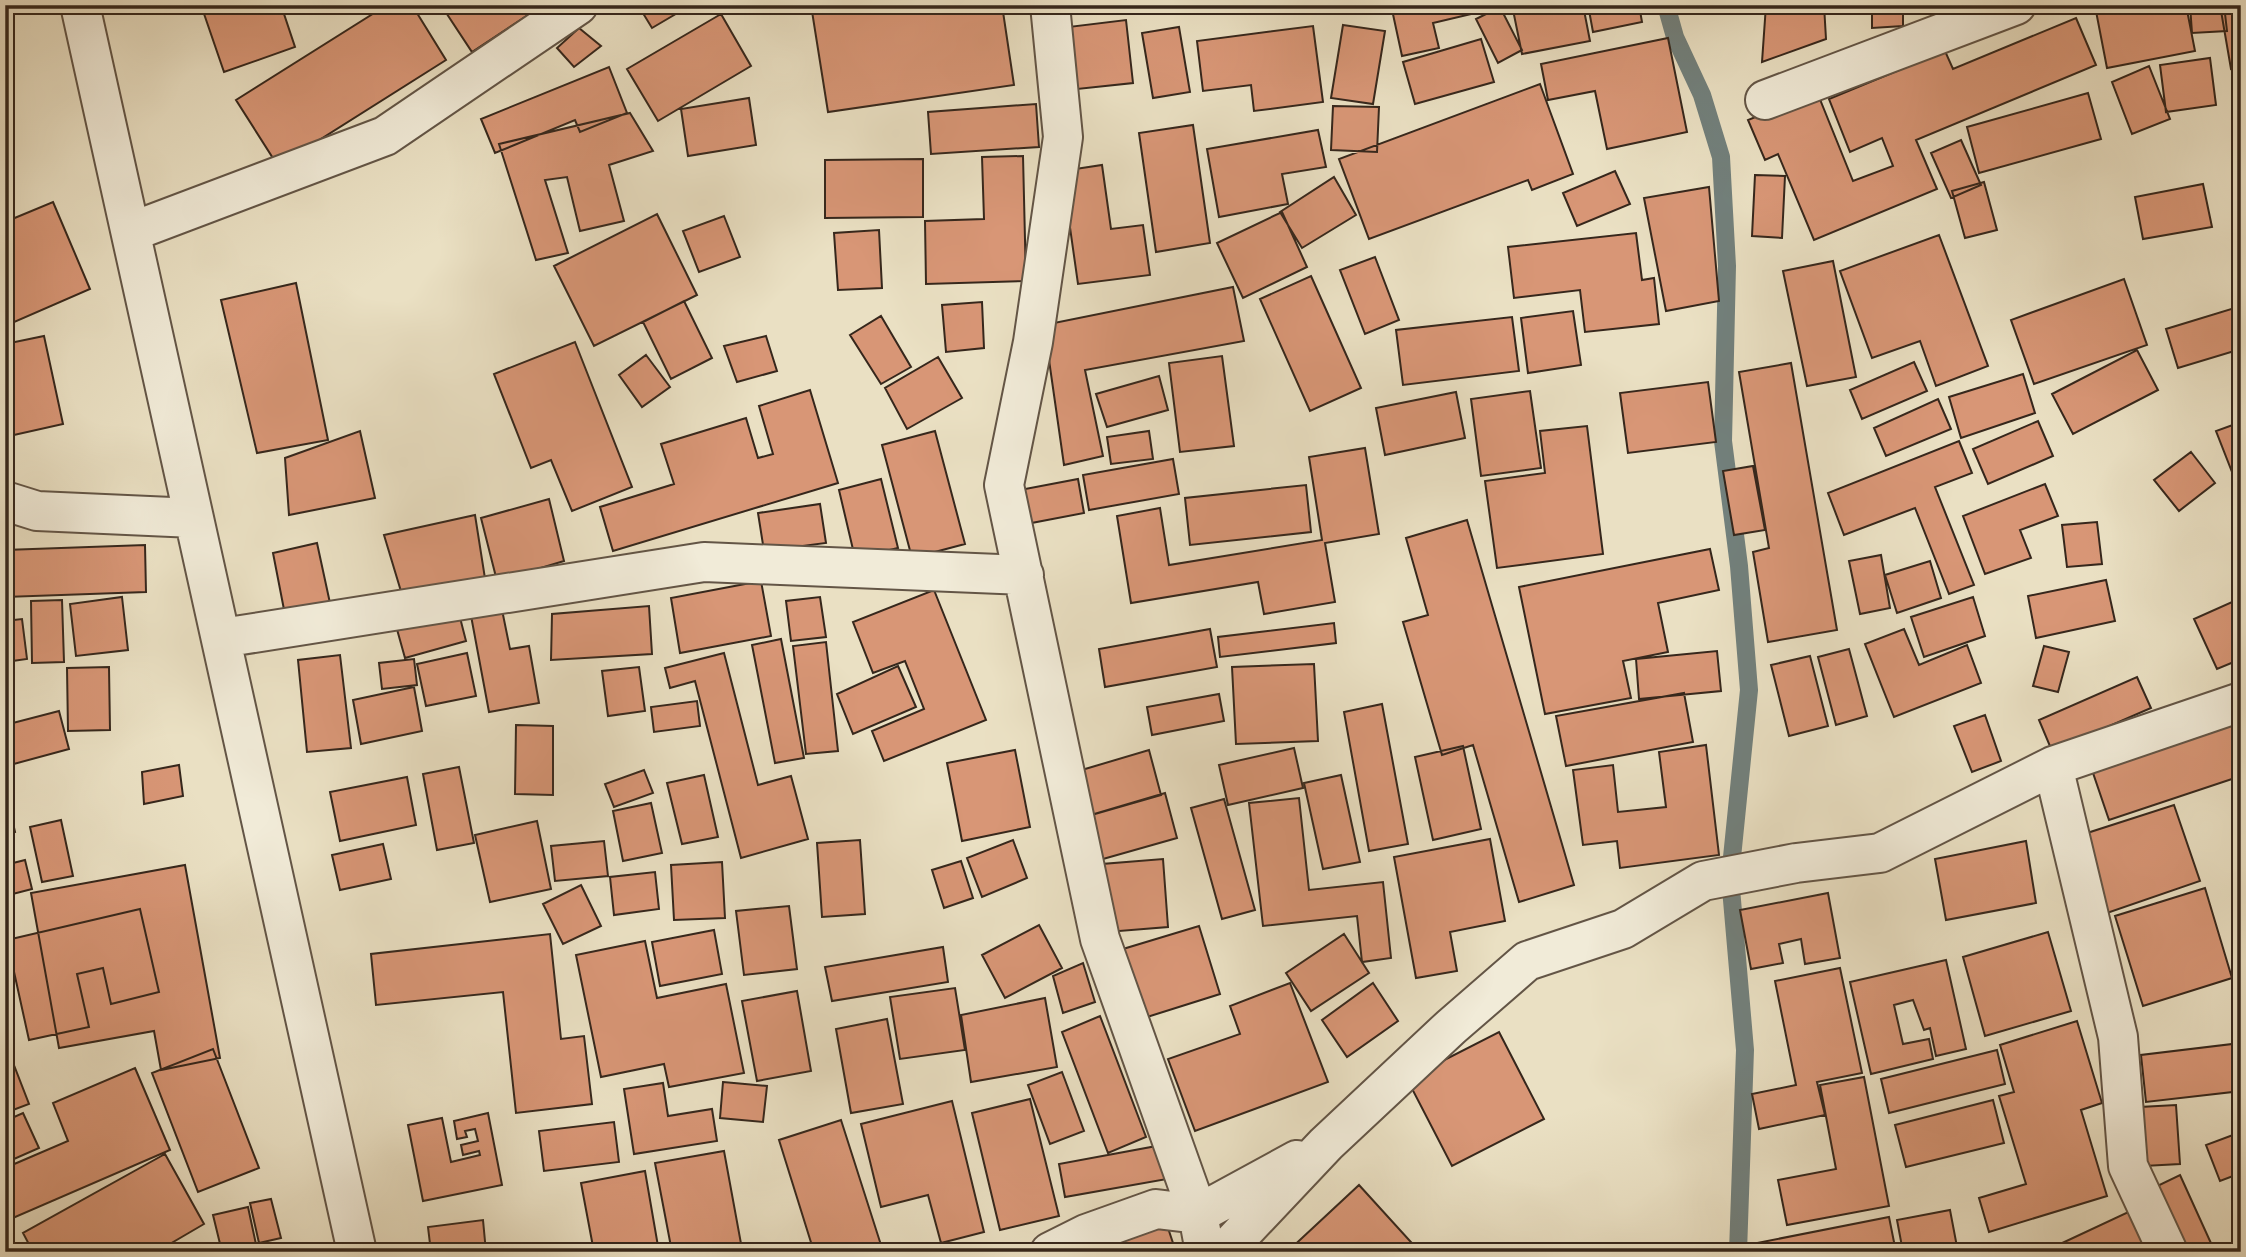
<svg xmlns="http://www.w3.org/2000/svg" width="2246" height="1257" font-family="'Sorts Mill Goudy',serif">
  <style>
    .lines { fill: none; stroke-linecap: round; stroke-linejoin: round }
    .stream { stroke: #72807c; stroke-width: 18 }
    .building { fill: #d89676; stroke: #36271c; stroke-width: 2 }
    .minor-casing { stroke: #635546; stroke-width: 42 }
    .minor { stroke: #f1ebd8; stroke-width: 38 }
  </style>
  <rect width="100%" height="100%" fill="#eae0c3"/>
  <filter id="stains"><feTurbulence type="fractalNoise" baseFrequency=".00286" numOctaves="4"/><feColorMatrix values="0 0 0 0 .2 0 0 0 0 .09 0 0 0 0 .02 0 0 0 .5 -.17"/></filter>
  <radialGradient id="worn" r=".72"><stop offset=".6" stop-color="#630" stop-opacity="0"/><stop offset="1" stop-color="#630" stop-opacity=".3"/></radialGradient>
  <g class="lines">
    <!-- stream -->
    <path class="stream" d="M1666,5L1675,37L1702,95L1721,157L1727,266L1723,441L1739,566L1749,690L1730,877L1745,1050L1738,1252"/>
  </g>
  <!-- building -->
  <path class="building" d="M201,5H281L295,47L224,72Z
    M387,5H412L446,60L278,166L236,100Z
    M441,5H543L472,52Z
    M638,5H691L652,28Z
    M811,5H861L862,13L914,5H1002L1014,85L828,112Z
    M1391,5H1501V7L1433,23L1439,48L1402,56Z
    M1512,5H1583L1590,41L1522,54Z
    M1588,5H1639L1642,22L1593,32Z
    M1766,5H1824L1826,39L1762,62Z
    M1842,5H1867V10L1842,9Z
    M1872,5H1903V26L1872,28Z
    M2186,5L2195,51L2107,68L2095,6Z
    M2190,5H2224L2227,31L2192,33Z
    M2220,5H2241V67L2231,69Z
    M1500,7L1522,50L1498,63L1476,19Z
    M721,14L751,66L658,121L627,69Z
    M2076,18L2096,65L1916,140L1937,189L1814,240L1778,154L1765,160L1748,120L1817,92L1853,181L1893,166L1882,138L1850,152L1829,99L1945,51L1953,69Z
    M1126,20L1133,83L1068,90L1060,28Z
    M1343,25L1385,31L1373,104L1331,98Z
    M1313,26L1323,102L1254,111L1251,85L1203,91L1197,41Z
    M1179,27L1190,92L1153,98L1142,33Z
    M579,28L601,46L574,67L557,48Z
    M1668,38L1687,132L1607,149L1595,91L1548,100L1541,64Z
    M1481,39L1494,82L1415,104L1403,62Z
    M2210,58L2216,105L2166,112L2160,65Z
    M2149,66L2170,119L2132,134L2112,82Z
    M609,67L627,113L580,132L575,120L495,153L481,119Z
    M1540,84L1573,174L1532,190L1528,180L1369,239L1339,159Z
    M2088,93L2101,139L1979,173L1967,127Z
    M749,98L756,145L688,156L681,109Z
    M1036,104L1039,147L931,154L928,112Z
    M1333,106L1379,107L1377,152L1331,150Z
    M630,113L653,151L609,165L624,221L580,231L567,177L545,180L568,253L536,260L499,144Z
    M1193,125L1210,243L1156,252L1139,133Z
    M1318,130L1326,167L1282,174L1288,204L1219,217L1207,149Z
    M1961,140L1981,185L1951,198L1931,153Z
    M1023,156L1026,281L926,284L925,221L984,219L982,157Z
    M923,159V217L825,218V160Z
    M1102,165L1111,229L1143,225L1150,275L1078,284L1062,171Z
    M1615,171L1630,204L1577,226L1563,193Z
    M1755,175L1785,176L1782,238L1752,236Z
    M1334,177L1356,215L1302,248L1280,212Z
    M1984,182L1997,230L1965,238L1952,191Z
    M2203,184L2212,227L2143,239L2135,197Z
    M1709,187L1719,301L1666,311L1644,198Z
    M53,202L90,289L12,323L5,306V222Z
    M1282,212L1307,267L1243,298L1217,243Z
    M657,214L697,295L594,346L554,266Z
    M724,216L740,257L699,272L683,231Z
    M879,230L882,288L838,290L834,233Z
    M1636,233L1642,280L1654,278L1659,324L1585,332L1580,290L1514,298L1508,247Z
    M1939,235L1988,366L1936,386L1920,341L1872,358L1840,271Z
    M1375,257L1399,320L1365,334L1340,270Z
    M1833,261L1856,377L1807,386L1783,271Z
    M1311,276L1361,388L1310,411L1260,299Z
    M2124,279L2147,345L2034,384L2011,320Z
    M296,283L328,440L257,453L221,300Z
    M1233,287L1244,341L1085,370L1103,456L1064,465L1044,325Z
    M684,301L712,358L671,379L643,322Z
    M982,302L984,348L946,352L942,305Z
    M2241,306V349L2178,368L2166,329Z
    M1573,311L1581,365L1528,373L1521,318Z
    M881,316L911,367L881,384L850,335Z
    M1512,317L1519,371L1403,385L1396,330Z
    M44,336L63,424L5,437V344Z
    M766,336L777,371L737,382L724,346Z
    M575,342L632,487L572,511L551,460L531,468L494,374Z
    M2137,350L2158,390L2073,434L2052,394Z
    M646,355L670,387L642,407L619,375Z
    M1222,356L1234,446L1180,452L1169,363Z
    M938,357L962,398L907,429L885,388Z
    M1914,362L1927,391L1862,419L1850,390Z
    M1791,363L1837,630L1768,642L1753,552L1769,548L1739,372Z
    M2023,374L2035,413L1961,438L1949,397Z
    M1159,376L1168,410L1107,427L1096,394Z
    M1708,382L1716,442L1628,453L1620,393Z
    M810,390L838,483L613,551L600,507L674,484L661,444L746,418L758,458L773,454L759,406Z
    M1530,391L1541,468L1481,476L1471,399Z
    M1456,392L1465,438L1385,455L1376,408Z
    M1938,399L1951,429L1886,456L1874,428Z
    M2038,421L2053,456L1988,484L1973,449Z
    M2241,422V495L2216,431Z
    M1587,426L1603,554L1497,568L1485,481L1545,473L1540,431Z
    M360,431L375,498L289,515L285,458Z
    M935,431L965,544L912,558L882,445Z
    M1149,431L1153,459L1111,464L1107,437Z
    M1959,441L1972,473L1935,487L1974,585L1949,594L1915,508L1844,535L1828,493Z
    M1365,448L1379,534L1325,543L1335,602L1264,614L1258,582L1131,603L1117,516L1160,508L1169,565L1322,540L1309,457Z
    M2191,452L2215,483L2179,511L2154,480Z
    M1173,459L1179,494L1089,510L1083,475Z
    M1753,466L1765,530L1734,535L1723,471Z
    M881,479L898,548L855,558L839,490Z
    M1078,479L1084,513L1021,525L1015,491Z
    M2045,484L2058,516L2020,530L2031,558L1985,574L1963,516Z
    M1306,485L1311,532L1190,545L1185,498Z
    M549,499L564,561L497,581L481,518Z
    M820,504L826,543L764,551L758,513Z
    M475,515L487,591L403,598L384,535Z
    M1467,520L1574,885L1519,902L1473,745L1442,755L1403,622L1428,615L1406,538Z
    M2097,522L2102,564L2067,567L2062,525Z
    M317,543L333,617L287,625L273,553Z
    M145,545L146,592L5,597V550Z
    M1710,549L1719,590L1658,603L1668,652L1623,661L1631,698L1545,714L1519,587Z
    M1881,555L1890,608L1860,614L1849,561Z
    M1930,561L1941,598L1897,613L1885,575Z
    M2106,580L2115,621L2036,638L2028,596Z
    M761,581L771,636L680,653L671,598Z
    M934,590L986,720L884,761L872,731L924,709L905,661L873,673L853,622Z
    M122,597L128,650L76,656L70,604Z
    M820,597L826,637L791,641L786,601Z
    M1973,597L1985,636L1924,657L1911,617Z
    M455,598L466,641L405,658L393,615Z
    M2241,598V659L2217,669L2194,619Z
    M62,600L64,662L32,663L31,601Z
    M500,600L510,649L529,646L539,703L489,712L469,605Z
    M649,606L652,654L551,660L552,614Z
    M22,619L27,659L5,662V621Z
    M1334,623L1336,643L1220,657L1218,637Z
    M1210,629L1217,667L1105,687L1099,649Z
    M1904,629L1919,665L1967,645L1981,683L1894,717L1865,644Z
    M781,639L804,758L775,763L752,645Z
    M826,642L838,751L806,754L793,646Z
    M2044,646L2069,652L2058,692L2033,686Z
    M1849,649L1867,716L1836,725L1818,657Z
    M1717,651L1721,691L1639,699L1636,659Z
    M467,653L476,696L426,706L417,664Z
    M724,653L758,785L791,776L808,839L741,858L695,681L670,688L665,668Z
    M340,655L351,748L307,752L298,660Z
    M1810,656L1828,726L1789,736L1771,665Z
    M414,659L417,685L382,689L379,663Z
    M1314,664L1318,741L1236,744L1232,667Z
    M898,666L916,707L853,734L837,694Z
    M109,667L110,730L68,731L67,668Z
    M639,667L645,711L608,716L602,671Z
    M2137,677L2151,708L2052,751L2039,720Z
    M414,687L422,731L361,744L353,700Z
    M1684,693L1693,742L1566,766L1556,716Z
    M1219,694L1224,721L1152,735L1147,707Z
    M697,701L700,726L654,732L651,707Z
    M1382,704L1408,844L1369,851L1344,712Z
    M59,711L69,749L10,765L5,748V725Z
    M1985,715L2001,761L1972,772L1954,726Z
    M2241,716V776L2109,820L2091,767Z
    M516,725L553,726V795L515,794Z
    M1706,745L1719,855L1620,868L1617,841L1583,845L1573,770L1613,765L1618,812L1666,807L1659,752Z
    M1463,746L1481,829L1433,840L1415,757Z
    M1294,748L1303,788L1228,805L1219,765Z
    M1015,750L1030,827L962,841L947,763Z
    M1149,750L1161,795L1088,816L1075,772Z
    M179,765L183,796L144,804L142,772Z
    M459,767L474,843L437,850L423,774Z
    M644,770L653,793L614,807L605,784Z
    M704,775L718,837L682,844L667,783Z
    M1341,775L1360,862L1323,869L1304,783Z
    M407,777L416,825L340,841L330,792Z
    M1165,793L1177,838L1103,859L1091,815Z
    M7,796L15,832L5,834V797Z
    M1299,798L1309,890L1383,882L1391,958L1362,962L1357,916L1263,926L1249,803Z
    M1224,799L1255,910L1222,919L1191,808Z
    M651,803L662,853L623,861L613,811Z
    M2174,805L2200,881L2107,913L2081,835Z
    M61,820L73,876L42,882L30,827Z
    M537,821L551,889L490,902L475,835Z
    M1490,839L1505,921L1450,932L1457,971L1416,978L1394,857Z
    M860,840L865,914L822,917L817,843Z
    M1013,840L1027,878L982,897L967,858Z
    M604,841L608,876L555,881L551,846Z
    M2026,841L2036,903L1946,920L1935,859Z
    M383,844L391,879L340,890L332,855Z
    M1163,859L1168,927L1107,932L1102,864Z
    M25,860L32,889L5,896V865Z
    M961,861L973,898L944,908L932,870Z
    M722,862L725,918L674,920L671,865Z
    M185,865L220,1058L161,1070L154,1031L59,1048L31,893Z
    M655,872L659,909L614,915L610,877Z
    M581,885L601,926L563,944L543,904Z
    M2205,888L2232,978L2143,1006L2115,916Z
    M1828,893L1840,958L1805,964L1801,939L1779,944L1783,963L1751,969L1740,910Z
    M789,906L797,969L744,975L736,911Z
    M140,909L159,992L111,1004L103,968L77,974L89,1027L29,1040L7,940Z
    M1039,925L1062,968L1005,998L982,955Z
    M1199,926L1220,994L1144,1018L1123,949Z
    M714,930L722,974L660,986L652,942Z
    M2048,932L2071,1011L1985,1036L1963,957Z
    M550,934L561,1039L584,1036L592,1104L516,1113L503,992L376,1005L371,954Z
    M1344,934L1369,973L1311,1011L1286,973Z
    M645,941L657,998L726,984L744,1073L669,1087L664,1064L601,1077L576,955Z
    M943,947L948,982L832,1001L825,967Z
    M1946,960L1966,1049L1936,1056L1930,1028L1924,1030L1913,1000L1894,1005L1903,1044L1929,1039L1933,1059L1871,1074L1850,982Z
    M1083,963L1095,1002L1063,1013L1053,976Z
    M1840,968L1862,1073L1817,1082L1825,1115L1759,1129L1752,1094L1796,1085L1775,981Z
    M1290,983L1328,1082L1195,1131L1168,1059L1240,1034L1230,1006Z
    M1373,983L1398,1021L1347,1057L1322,1020Z
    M955,988L965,1050L900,1059L890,997Z
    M797,991L811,1071L757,1081L742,1001Z
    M1045,998L1057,1067L971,1082L961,1015Z
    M1100,1016L1146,1137L1108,1153L1062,1032Z
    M887,1019L903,1104L851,1113L836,1029Z
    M2077,1021L2102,1103L2081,1110L2107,1196L1989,1232L1979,1198L2026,1184L1999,1096L2014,1092L2000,1045Z
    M1499,1032L1544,1119L1452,1166L1407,1079Z
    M5,1042L29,1104L5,1113Z
    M2241,1043V1091L2146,1102L2141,1055Z
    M213,1049L259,1168L198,1192L152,1073Z
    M1997,1050L2005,1084L1889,1113L1881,1079Z
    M135,1068L170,1150L6,1221L5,1168L68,1141L53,1103Z
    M1062,1072L1084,1131L1050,1144L1028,1085Z
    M1864,1077L1889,1206L1787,1225L1778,1180L1836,1169L1820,1085Z
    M723,1082L767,1086L763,1122L720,1118Z
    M663,1083L668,1116L712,1109L717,1141L634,1154L624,1089Z
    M1030,1099L1059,1216L1000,1230L972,1113Z
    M1993,1100L2004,1143L1906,1167L1895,1125Z
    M952,1101L984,1232L941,1243L928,1195L881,1207L861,1124Z
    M2176,1105L2180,1164L2144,1166L2140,1107Z
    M23,1113L39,1148L5,1163V1121Z
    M488,1113L502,1185L423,1201L408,1125L442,1118L451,1162L480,1155L479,1151L463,1155L461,1145L478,1141L475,1129L465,1131L467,1137L457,1139L454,1121Z
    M841,1120L881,1245L858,1252H814L779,1140Z
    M614,1122L619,1162L544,1171L539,1131Z
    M2241,1132V1173L2220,1181L2206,1145Z
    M1162,1145L1167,1179L1065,1197L1059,1164Z
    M724,1151L742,1249L672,1252L655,1163Z
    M165,1154L204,1224L156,1252H33L23,1233Z
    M645,1171L659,1252H594L581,1183Z
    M2180,1175L2215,1252H2177L2149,1190Z
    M1359,1185L1420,1252H1287Z
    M271,1199L281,1238L259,1243L250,1203Z
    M248,1207L257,1249L271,1246L272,1252H222L213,1215Z
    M2139,1207L2156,1244L2140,1252H2043Z
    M1950,1210L1958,1252H1903L1897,1220Z
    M1163,1213L1176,1252H1074Z
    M1889,1217L1896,1252H1754L1752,1244Z
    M483,1220L486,1252H431L428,1227Z
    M5,1239L14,1252H5Z
    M1567,1246L1570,1252H1551Z"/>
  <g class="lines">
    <defs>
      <path id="minor" d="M80,5L357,1252
        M1050,5L1063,137L1033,342L1004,485L1100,939L1198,1214L1205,1252
        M1765,100L2016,5
        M131,232L385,136L578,5
        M5,501L37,511L194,518
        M222,638L704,562L1024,575
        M2053,766L2118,1037L2128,1166L2168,1252
        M1050,1252L1086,1234L1156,1209L1198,1214L1297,1160
        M1224,1252L1326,1144L1451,1027L1527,961L1623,929L1703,881L1796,863L1880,853L2053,766L2241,702"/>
    </defs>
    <!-- minor casing -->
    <use href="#minor" class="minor-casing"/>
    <!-- minor -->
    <use href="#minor" class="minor"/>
  </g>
  <!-- margin -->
  <rect width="2246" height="1257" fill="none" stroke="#eae0c3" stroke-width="28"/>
  <rect x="7" y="7" width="2232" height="1243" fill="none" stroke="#36271c" stroke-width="3.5"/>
  <rect x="14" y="14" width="2218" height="1229" fill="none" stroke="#36271c" stroke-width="2"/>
  <rect width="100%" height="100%" filter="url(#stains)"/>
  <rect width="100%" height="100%" fill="url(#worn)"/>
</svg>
